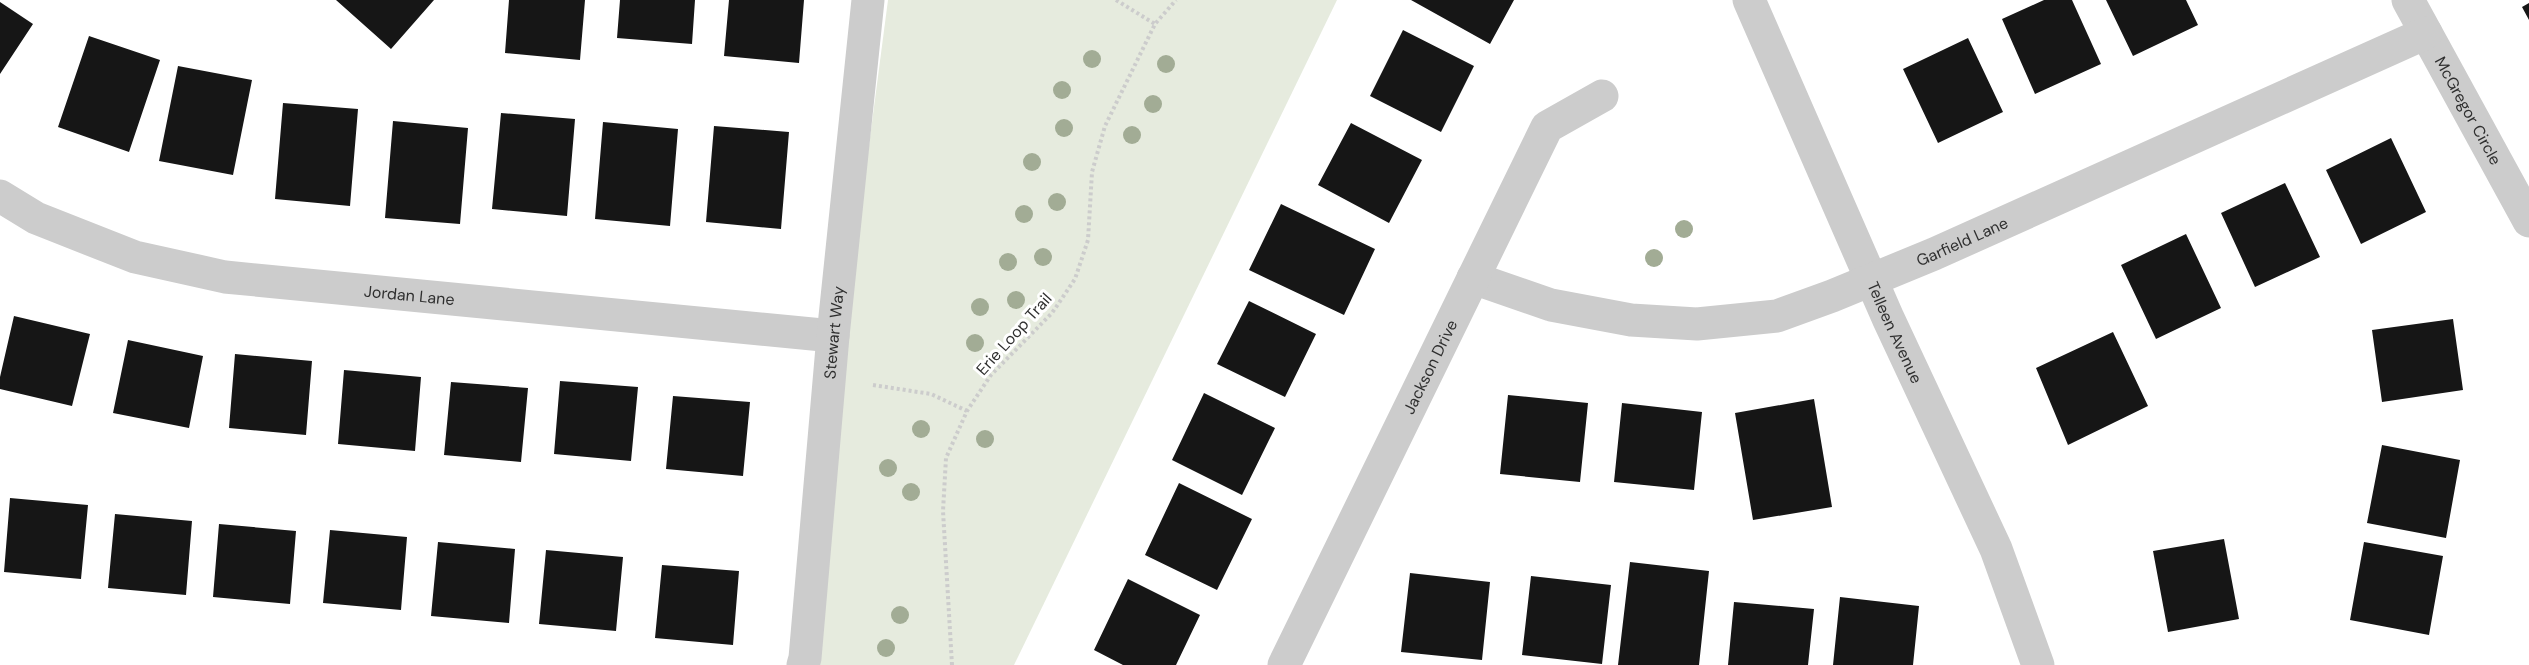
<svg xmlns="http://www.w3.org/2000/svg" width="2529" height="665" font-family="'DM Sans',sans-serif">
  <style>
    .green { fill: #e6ebde }
    .building { fill: #161616 }
    .lines { fill: none; stroke-linecap: round; stroke-linejoin: round }
    .path { stroke: #ccc; stroke-width: 4; stroke-dasharray: 3 3; stroke-linecap: butt }
    .minor { stroke: #ccc; stroke-width: 33 }
    .tree { fill: #a2ac95 }
    .labels { text-anchor: middle; dominant-baseline: central; stroke-width: 6; stroke-linejoin: round; paint-order: stroke }
    .street-label { font-size: 16px; fill: #2f2f2f; stroke: #fff }
  </style>
  <rect width="100%" height="100%" fill="#fff"/>
  <!-- green -->
  <path class="green" d="M888,0H1337L1014,665H801Z"/>
  <!-- building -->
  <path class="building" d="M336,0H434L391,49Z
    M509,0H585L580,60L505,53Z
    M620,0H695L692,44L617,38Z
    M729,0H804L799,63L724,56Z
    M1411,0H1514L1490,44Z
    M2044,0H2072L2101,64L2035,94L2002,19Z
    M2106,0H2186L2198,25L2133,56Z
    M0,2L33,24L0,74Z
    M2529,3V20L2522,7Z
    M1403,30L1474,66L1441,132L1370,96Z
    M89,36L160,60L129,152L58,127Z
    M1968,38L2003,112L1938,143L1903,69Z
    M178,66L252,80L233,175L159,161Z
    M283,103L358,109L350,206L275,199Z
    M501,113L575,119L567,216L492,209Z
    M393,121L468,128L460,224L385,218Z
    M603,122L678,129L670,226L595,219Z
    M1351,123L1422,160L1389,223L1318,185Z
    M714,126L789,132L781,229L706,222Z
    M2391,138L2426,212L2361,244L2326,170Z
    M2285,183L2320,257L2255,287L2221,213Z
    M1281,204L1375,249L1344,315L1249,270Z
    M2186,234L2221,308L2156,339L2121,265Z
    M1249,301L1316,334L1285,397L1217,364Z
    M14,316L90,334L72,406L0,389V377Z
    M2453,319L2463,390L2382,402L2372,330Z
    M2113,332L2148,406L2068,445L2036,368Z
    M128,340L203,356L189,428L113,413Z
    M235,354L312,361L306,435L229,428Z
    M344,370L421,377L415,451L338,444Z
    M560,381L638,387L631,461L554,454Z
    M451,382L528,388L521,462L444,455Z
    M1204,393L1275,428L1242,495L1172,460Z
    M1508,395L1588,403L1580,482L1500,474Z
    M673,396L750,402L743,476L666,469Z
    M1814,399L1832,507L1753,520L1735,413Z
    M1622,403L1702,412L1694,490L1614,482Z
    M2382,445L2460,460L2446,538L2367,523Z
    M1179,483L1252,519L1217,590L1145,555Z
    M10,498L88,505L81,579L4,572Z
    M115,514L192,521L186,595L108,588Z
    M219,524L296,531L290,604L213,597Z
    M330,530L407,537L401,610L323,603Z
    M2224,539L2239,619L2168,632L2153,551Z
    M438,542L515,549L509,623L431,616Z
    M2364,542L2443,556L2429,635L2350,620Z
    M546,550L623,557L616,631L539,624Z
    M1630,562L1709,571L1699,665H1618Z
    M662,565L739,571L733,645L655,638Z
    M1410,573L1490,582L1482,660L1401,652Z
    M1531,576L1611,585L1602,664L1522,655Z
    M1128,579L1200,615L1176,665H1123L1094,650Z
    M1840,597L1919,606L1913,665H1833Z
    M1734,602L1814,609L1808,665H1728Z"/>
  <g class="lines">
    <!-- path -->
    <path class="path" d="M1116,0L1155,24
      M873,385L931,394L967,411
      M952,665L943,511L946,458L967,411L991,375L1052,313L1075,279L1088,240L1092,172L1105,126L1155,24L1176,0"/>
    <!-- minor -->
    <g class="minor">
      <path id="s1" d="M1749,0L1888,318L1996,549L2038,665"/>
      <path id="s2" d="M2408,0L2529,221"/>
      <path id="s3" d="M0,196L36,218L135,257L225,277L833,336"/>
      <path id="s4" d="M1473,278L1551,305L1631,320L1697,324L1777,316L1832,296L1934,254L2426,33"/>
      <path id="s5" d="M803,665L805,658L833,336L868,0"/>
      <path id="s6" d="M1284,665L1547,127L1602,96"/>
    </g>
  </g>
  <!-- trees -->
  <g class="tree">
    <circle cx="1092" cy="59" r="9"/>
    <circle cx="1166" cy="64" r="9"/>
    <circle cx="1062" cy="90" r="9"/>
    <circle cx="1153" cy="104" r="9"/>
    <circle cx="1064" cy="128" r="9"/>
    <circle cx="1132" cy="135" r="9"/>
    <circle cx="1032" cy="162" r="9"/>
    <circle cx="1057" cy="202" r="9"/>
    <circle cx="1024" cy="214" r="9"/>
    <circle cx="1684" cy="229" r="9"/>
    <circle cx="1043" cy="257" r="9"/>
    <circle cx="1654" cy="258" r="9"/>
    <circle cx="1008" cy="262" r="9"/>
    <circle cx="1016" cy="300" r="9"/>
    <circle cx="980" cy="307" r="9"/>
    <circle cx="975" cy="343" r="9"/>
    <circle cx="921" cy="429" r="9"/>
    <circle cx="985" cy="439" r="9"/>
    <circle cx="888" cy="468" r="9"/>
    <circle cx="911" cy="492" r="9"/>
    <circle cx="900" cy="615" r="9"/>
    <circle cx="886" cy="648" r="9"/>
  </g>
  <g class="labels">
    <!-- street labels -->
    <g class="street-label">
      <text stroke="none"><textPath href="#s2" startOffset="126">McGregor Circle</textPath></text>
      <text stroke="none"><textPath href="#s4" startOffset="510">Garfield Lane</textPath></text>
      <text stroke="none"><textPath href="#s3" startOffset="426">Jordan Lane</textPath></text>
      <text stroke="none"><textPath href="#s5" startOffset="334">Stewart Way</textPath></text>
      <text stroke="none"><textPath href="#s1" startOffset="363">Telleen Avenue</textPath></text>
      <text transform="translate(1014 334) rotate(-48)">Erie Loop Trail</text>
      <text stroke="none"><textPath href="#s6" startOffset="332">Jackson Drive</textPath></text>
    </g>
  </g>
</svg>
